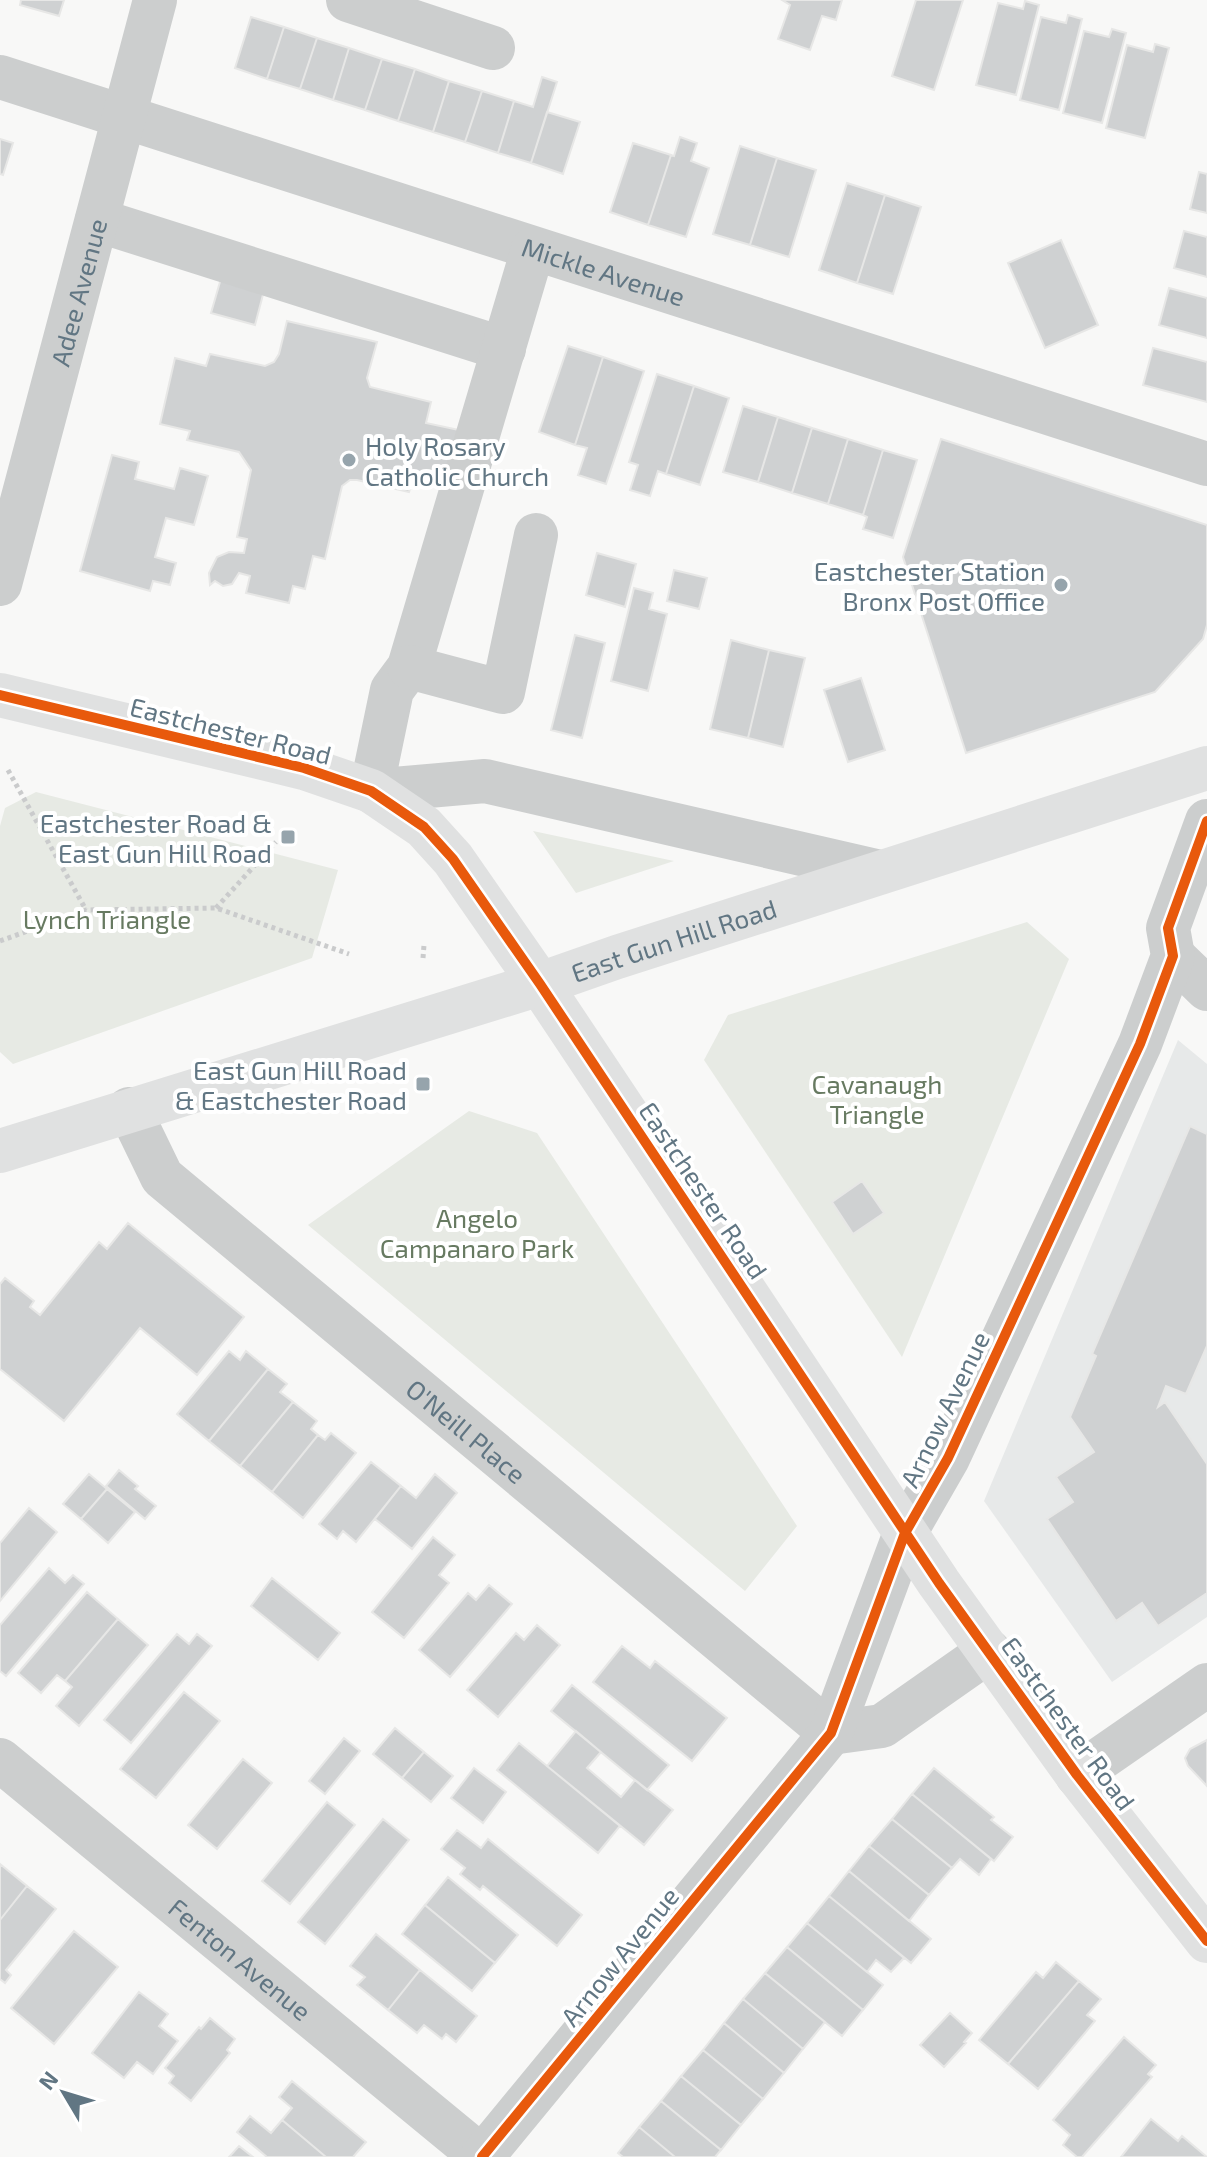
<svg xmlns="http://www.w3.org/2000/svg" width="1207" height="2157" font-family="'Exo 2',sans-serif">
  <style>
    .built { fill: #e7e9e9 }
    .green { fill: #e7eae4 }
    .building { fill: #cfd1d2; stroke: #e7e7e6; stroke-width: 2 }
    .lines { fill: none; stroke-linecap: round; stroke-linejoin: round }
    .path { stroke: #cacbcc; stroke-width: 5; stroke-dasharray: 4 4; stroke-linecap: butt }
    .minor { stroke: #cccece; stroke-width: 44 }
    .major { stroke: #e0e1e1; stroke-width: 44 }
    .cycleway-casing { stroke: #fff; stroke-width: 15 }
    .cycleway { stroke: #e8590c; stroke-width: 10 }
    .poi-dot { fill: #96a4ac; stroke: #fff; stroke-width: 3 }
    .labels { text-anchor: middle; dominant-baseline: central; stroke-width: 8; stroke-linejoin: round; paint-order: stroke }
    .street-label { font-size: 26px; fill: #617683; stroke: #fff }
    .poi-label { font-size: 26px; fill: #617683; stroke: #fff; text-anchor: end }
    .park-label { font-size: 26px; fill: #677a61; stroke: #fff }
  </style>
  <rect width="100%" height="100%" fill="#f8f8f7"/>
  <!-- built -->
  <path class="built" d="M1178,1040L1207,1064V1617L1112,1682L984,1501Z"/>
  <!-- green -->
  <path class="green" d="M36,792L338,870L312,958L13,1064L0,1052V826L5,808Z
    M533,831L674,861L576,893Z
    M1027,922L1069,959L902,1357L704,1060L728,1015Z
    M469,1111L537,1133L797,1526L745,1591L308,1225Z"/>
  <!-- building -->
  <path class="building" d="M21,0H64L59,16L20,5Z
    M782,0H842L836,20L822,16L810,50L778,39L790,5Z
    M916,0H963L934,90L892,76Z
    M1025,1L1039,5L1016,95L976,85L998,3L1023,9Z
    M1068,15L1082,19L1059,110L1020,100L1041,17L1066,23Z
    M251,17L284,27L267,79L235,68Z
    M284,27L317,38L300,89L267,79Z
    M1112,29L1126,33L1102,123L1063,113L1084,31L1109,37Z
    M317,38L349,48L333,100L300,89Z
    M1155,44L1169,48L1145,138L1106,128L1127,45L1153,52Z
    M349,48L382,59L365,110L333,100Z
    M382,59L415,69L398,121L365,110Z
    M415,69L449,81L433,132L398,121Z
    M542,77L557,82L531,163L498,153L514,101L533,107Z
    M449,81L482,91L465,142L433,132Z
    M482,91L514,101L498,153L465,142Z
    M547,112L580,122L563,174L531,163Z
    M680,137L697,143L691,161L709,168L686,237L648,225L671,155L674,156Z
    M0,139L13,143L3,175L0,174Z
    M633,143L671,155L648,225L610,212Z
    M740,146L777,158L750,245L713,234Z
    M777,158L816,170L789,257L750,245Z
    M1199,172L1207,174V213L1190,209Z
    M847,183L885,195L857,283L819,270Z
    M885,195L921,207L893,294L857,283Z
    M1184,231L1207,237V277L1174,268Z
    M1061,240L1098,325L1045,348L1008,263Z
    M222,275L265,287L255,325L211,313Z
    M1169,288L1207,298V338L1159,325Z
    M287,321L377,342L367,378L370,387L431,402L426,423L459,430L446,487L413,479L409,492L357,480H350L342,486L325,559L313,556L305,589L293,586L289,603L246,593L250,576L239,573L232,584L223,586L215,581L210,585L209,573L217,557L229,552L244,553L247,539L237,537L251,470L239,452L187,440L190,431L160,424L175,358L206,366L210,354L265,366L274,362L279,354Z
    M568,346L603,357L575,445L539,432Z
    M1153,348L1207,362V402L1143,385Z
    M603,357L644,371L606,484L578,475L587,448L575,445Z
    M657,374L694,386L666,474L658,471L650,496L630,490L638,465L629,462Z
    M694,386L729,398L700,485L666,474Z
    M743,406L778,417L758,482L723,472Z
    M778,417L812,428L792,493L758,482Z
    M812,428L848,439L828,504L792,493Z
    M848,439L883,450L863,515L828,504Z
    M941,439L1207,525V625L1203,639L1155,692L966,753L903,557Z
    M883,450L917,460L893,538L863,529L867,517L863,515Z
    M112,455L139,462L135,479L174,489L180,468L208,476L194,525L166,518L155,557L176,563L170,585L153,581L150,591L80,571Z
    M597,553L636,564L625,607L586,595Z
    M674,570L707,578L699,609L667,601Z
    M634,588L653,593L649,609L667,614L648,691L611,681Z
    M575,635L605,643L582,738L551,730Z
    M731,640L769,650L748,738L710,729Z
    M769,650L805,658L783,747L748,738Z
    M861,678L885,750L848,762L824,690Z
    M1190,1126L1207,1134V1346L1186,1394L1166,1386L1158,1407L1165,1402L1207,1464V1593L1158,1626L1142,1603L1116,1621L1047,1519L1073,1502L1056,1477L1094,1452L1070,1417L1096,1356L1092,1354Z
    M862,1181L884,1213L853,1234L832,1202Z
    M128,1223L244,1317L197,1375L140,1328L64,1421L0,1369V1284L5,1278L34,1301L30,1307L40,1315L99,1242L107,1249Z
    M229,1351L240,1360L246,1351L268,1369L209,1441L177,1414Z
    M268,1369L287,1384L280,1392L293,1402L240,1466L209,1441Z
    M293,1402L317,1421L311,1429L318,1435L272,1492L240,1466Z
    M331,1433L356,1453L303,1518L272,1492L318,1435L325,1440Z
    M371,1462L401,1486L356,1542L343,1531L337,1539L319,1524Z
    M119,1470L138,1486L135,1489L156,1506L145,1519L106,1486Z
    M89,1474L107,1489L81,1519L63,1504Z
    M435,1474L457,1493L412,1549L375,1519L401,1486L416,1498Z
    M107,1489L135,1512L108,1543L81,1519Z
    M29,1508L57,1532L0,1601V1543Z
    M433,1537L455,1555L439,1575L449,1583L404,1638L372,1612Z
    M49,1568L65,1583L73,1575L84,1584L6,1676L0,1671V1625Z
    M272,1578L340,1633L318,1660L251,1606Z
    M489,1585L512,1604L450,1677L419,1650L468,1593L476,1600Z
    M87,1592L118,1619L65,1681L57,1675L41,1693L18,1673Z
    M118,1619L148,1645L79,1726L56,1706L72,1687L65,1681Z
    M537,1625L560,1645L498,1717L467,1690L516,1633L524,1640Z
    M177,1634L189,1644L197,1634L212,1646L131,1743L104,1720Z
    M622,1646L650,1668L655,1661L727,1718L692,1761L593,1682Z
    M572,1685L669,1765L647,1790L551,1711Z
    M184,1692L220,1721L156,1798L120,1769Z
    M395,1728L424,1752L402,1778L373,1754Z
    M576,1731L601,1752L587,1768L621,1797L635,1780L673,1810L644,1845L547,1766Z
    M344,1738L360,1751L325,1794L309,1781Z
    M1207,1740V1786L1188,1766L1185,1758L1190,1749Z
    M519,1743L620,1826L598,1853L497,1770Z
    M424,1752L453,1776L431,1802L402,1778Z
    M243,1759L272,1783L217,1849L188,1825Z
    M474,1768L506,1792L483,1823L451,1798Z
    M934,1768L994,1817L991,1820L1013,1837L994,1861L912,1794Z
    M912,1794L991,1859L979,1875L960,1859L952,1868L892,1819Z
    M327,1802L355,1825L290,1904L262,1881Z
    M383,1819L409,1840L325,1944L298,1922Z
    M892,1819L952,1868L929,1895L869,1846Z
    M457,1830L481,1848L488,1839L582,1915L557,1946L483,1886L480,1890L460,1874L465,1868L441,1849Z
    M869,1846L929,1895L909,1921L849,1871Z
    M0,1864L27,1886L0,1920Z
    M849,1871L931,1939L911,1963L829,1896Z
    M448,1877L518,1935L495,1963L425,1905Z
    M27,1886L56,1909L6,1970L11,1975L5,1983L0,1979V1920Z
    M829,1896L904,1958L891,1972L876,1960L867,1972L807,1923Z
    M425,1905L495,1963L472,1991L402,1934Z
    M807,1923L883,1985L863,2010L787,1947Z
    M74,1931L118,1967L54,2044L11,2008Z
    M376,1934L420,1970L388,2010L357,1985L365,1977L350,1966Z
    M787,1947L863,2010L842,2036L765,1973Z
    M1056,1962L1079,1981L1008,2064L979,2040L1036,1972L1043,1978Z
    M420,1970L477,2016L456,2042L446,2034L442,2039L424,2025L417,2033L388,2010Z
    M765,1973L825,2022L803,2049L743,1999Z
    M1079,1981L1101,1999L1087,2015L1095,2021L1038,2089L1008,2064Z
    M139,1992L168,2014L159,2026L178,2041L153,2074L137,2062L124,2078L92,2053Z
    M743,1999L803,2049L784,2073L724,2023Z
    M950,2013L972,2033L964,2042L966,2043L944,2067L920,2045Z
    M210,2018L235,2039L227,2050L230,2053L191,2101L169,2083L174,2076L165,2068L199,2027L201,2029Z
    M724,2023L784,2073L763,2099L703,2050Z
    M1124,2037L1156,2065L1148,2074L1152,2077L1082,2157H1077L1063,2145L1070,2135L1053,2120Z
    M703,2050L763,2099L741,2125L681,2076Z
    M681,2076L741,2125L721,2150L661,2101Z
    M292,2081L366,2142L353,2157H326L282,2120L292,2108L279,2097Z
    M661,2101L721,2150L715,2157H675L639,2127Z
    M250,2116L271,2133L282,2120L326,2157H267L237,2132Z
    M1151,2119L1178,2141L1182,2136L1207,2157H1121Z
    M639,2127L675,2157H623L618,2153Z
    M239,2146L253,2157H229Z"/>
  <g class="lines">
    <!-- path -->
    <path class="path" d="M8,770L86,910
      M216,908L276,842
      M0,941L86,910L216,908L349,954
      M423,958L424,945"/>
    <!-- minor -->
    <g class="minor">
      <path d="M348,0L493,48"/>
      <path id="s1" d="M0,77L1207,464"/>
      <path d="M97,220L504,349"/>
      <path d="M533,249L409,667L392,690L371,791L485,781L880,872"/>
      <path id="s2" d="M0,584L155,0"/>
      <path d="M409,667L503,692L536,535"/>
      <path d="M1173,956L1207,989"/>
      <path id="s3" d="M129,1109L162,1177L831,1733L882,1726L989,1651"/>
      <path id="s4" d="M0,1760L482,2157"/>
      <path d="M1077,1775L1207,1685"/>
      <path d="M482,2157L831,1733L905,1533L948,1458L1140,1044L1173,956L1168,928L1207,821"/>
    </g>
    <!-- major -->
    <g class="major">
      <path d="M0,695L304,768L371,791L424,827L453,859L540,984L939,1583L1077,1775L1207,1941"/>
      <path id="s5" d="M0,1151L540,984L617,957L1207,768"/>
    </g>
    <defs>
      <path id="cycleway" d="M0,695L304,768L371,791L424,827L453,859L540,984L939,1583L1077,1775L1207,1941
        M482,2157L831,1733L905,1533L948,1458L1140,1044L1173,956L1168,928L1207,821"/>
    </defs>
    <!-- cycleway casing -->
    <use href="#cycleway" class="cycleway-casing"/>
    <!-- cycleway -->
    <use href="#cycleway" class="cycleway"/>
  </g>
  <!-- markers -->
  <g class="poi-dot">
    <circle cx="349" cy="460" r="8"/>
    <circle cx="1061" cy="585" r="8"/>
    <rect x="280" y="829" width="16" height="16" rx="4"/>
    <rect x="415" y="1076" width="16" height="16" rx="4"/>
  </g>
  <g class="labels">
    <!-- street labels -->
    <g class="street-label">
      <text stroke="none"><textPath href="#s1" startOffset="634">Mickle Avenue</textPath></text>
      <text stroke="none"><textPath href="#s2" startOffset="302">Adee Avenue</textPath></text>
      <text transform="translate(231 730) rotate(14)">Eastchester Road</text>
      <text stroke="none"><textPath href="#s5" startOffset="706">East Gun Hill Road</textPath></text>
      <text transform="translate(704 1190) rotate(56)">Eastchester Road</text>
      <text transform="translate(944 1409) rotate(-64)">Arnow Avenue</text>
      <text stroke="none"><textPath href="#s3" startOffset="472">O'Neill Place</textPath></text>
      <text transform="translate(1069 1723) rotate(54)">Eastchester Road</text>
      <text transform="translate(619 1956) rotate(-51)">Arnow Avenue</text>
      <text stroke="none"><textPath href="#s4" startOffset="312">Fenton Avenue</textPath></text>
    </g>
    <!-- poi labels -->
    <g class="poi-label">
      <text x="365" y="445" text-anchor="start">Holy Rosary<tspan x="365" dy="30">Catholic Church</tspan></text>
      <text x="1045" y="570">Eastchester Station<tspan x="1045" dy="30">Bronx Post Office</tspan></text>
      <text x="272" y="822">Eastchester Road &amp;<tspan x="272" dy="30">East Gun Hill Road</tspan></text>
      <text x="407" y="1069">East Gun Hill Road<tspan x="407" dy="30">&amp; Eastchester Road</tspan></text>
    </g>
    <!-- park labels -->
    <g class="park-label">
      <text x="107" y="918">Lynch Triangle</text>
      <text x="877" y="1083">Cavanaugh<tspan x="877" dy="30">Triangle</tspan></text>
      <text x="477" y="1217">Angelo<tspan x="477" dy="30">Campanaro Park</tspan></text>
    </g>
  </g>
  <!-- north arrow -->
  <g transform="translate(64 2093) rotate(308)" stroke="#ffffff" stroke-width="6" paint-order="stroke">
  <path d="M0-6L14 30L0 20L-14 30Z" fill="#617683"/>
  <text y="-12" font-size="22" font-weight="bold" text-anchor="middle" fill="#617683">N</text>
  </g>
</svg>
